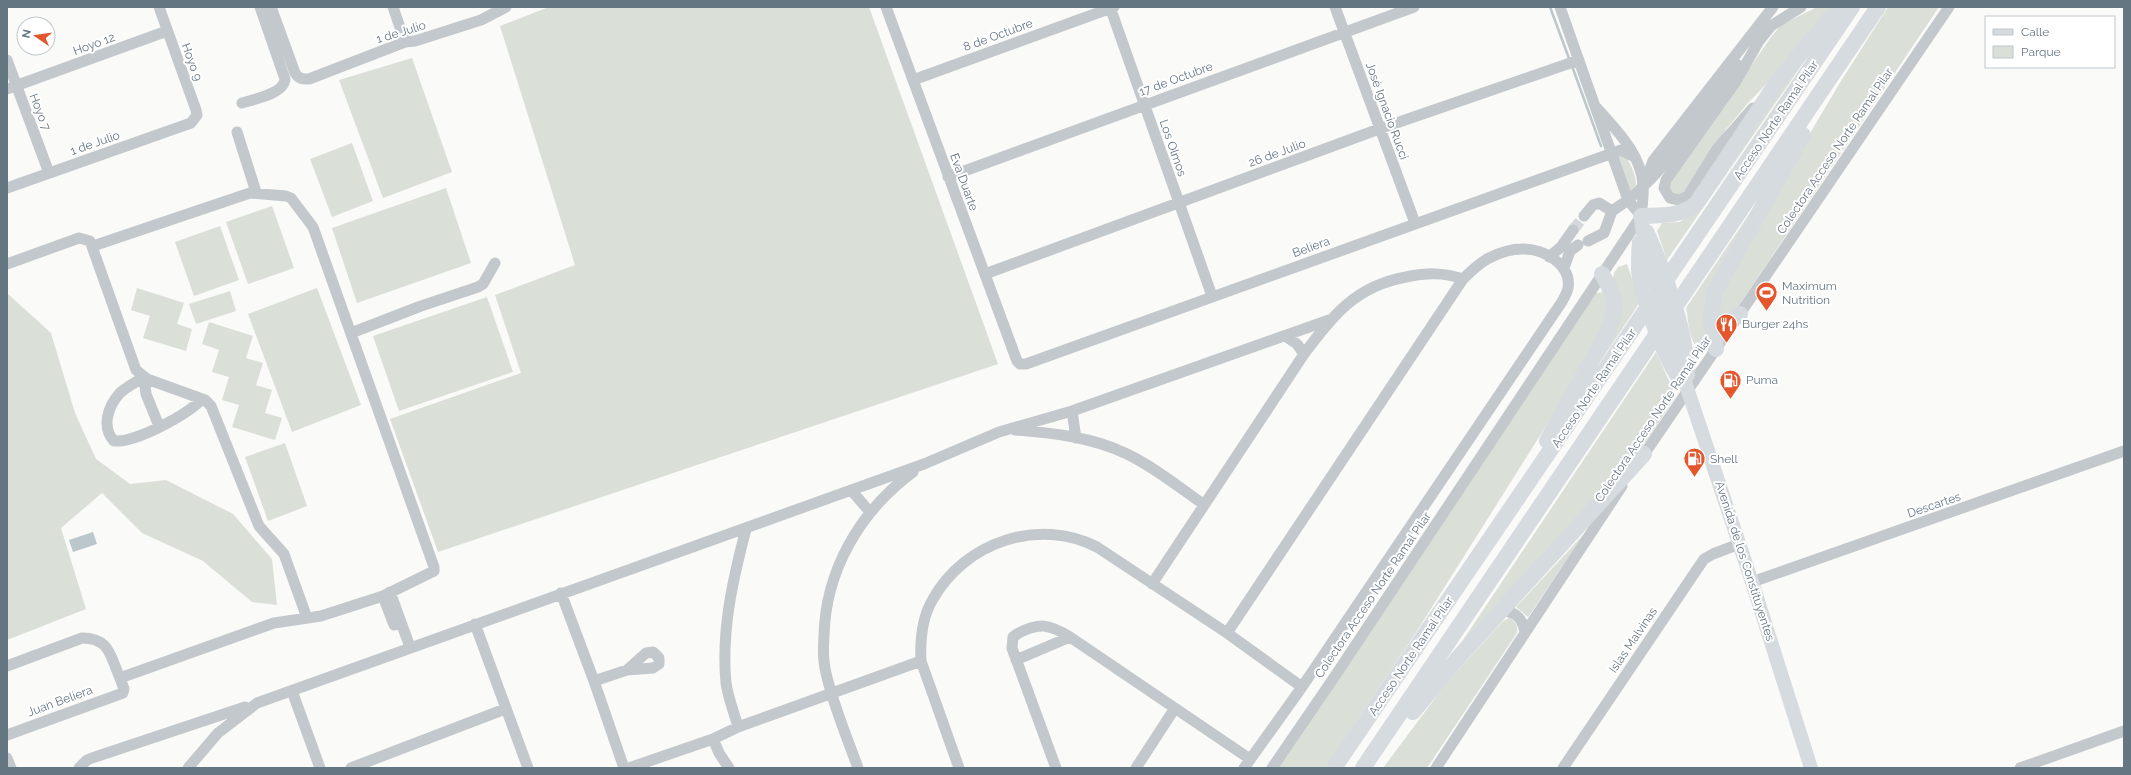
<svg xmlns="http://www.w3.org/2000/svg" width="2131" height="775" font-family="Raleway,sans-serif">
  <style>
    .green { fill: #dadfd7 }
    .water { fill: #bbc7cb }
    .lines { fill: none; stroke-linecap: round; stroke-linejoin: round }
    .stream { stroke: #bbc7cb; stroke-width: 2.5 }
    .minor-tunnel { stroke: #d5d9db; stroke-width: 11; stroke-dasharray: 11 5.5; stroke-linecap: butt }
    .minor { stroke: #c3c8cc; stroke-width: 11 }
    .major { stroke: #d6dbdf; stroke-width: 14 }
    .highway { stroke: #d6dbdf; stroke-width: 16 }
    .labels { text-anchor: middle; dominant-baseline: central; stroke-width: 4; stroke-linejoin: round; paint-order: stroke }
    .street-label { font-size: 12px; fill: #657683; stroke: #fff }
    .poi-label { font-size: 12px; fill: #657683; stroke: #fff; text-anchor: start }
  </style>
  <rect width="100%" height="100%" fill="#fafaf8"/>
  <!-- green -->
  <path class="green" d="M549,7H869L998,364L438,552L390,419L521,373L495,295L575,265L500,26Z
    M1817,7H1830L1776,74L1749,102L1727,128L1683,194L1678,196L1674,195L1669,185L1771,37L1781,25Z
    M1888,7H1939L1738,307L1733,312L1721,316L1716,304L1787,172L1841,81Z
    M1808,56L1667,260L1657,231L1662,223L1680,222L1690,215L1767,102Z
    M412,58L452,172L383,198L339,80Z
    M352,143L373,201L332,217L310,159Z
    M1620,155L1626,156C1631,165 1636,175 1636,185L1630,191L1618,158Z
    M446,188L471,263L357,303L332,228Z
    M1766,189L1727,258L1709,345L1705,350H1700C1688,341 1689,322 1686,308Z
    M272,206L294,268L248,284L226,222Z
    M220,226L239,280L194,296L175,242Z
    M1627,264L1640,302L1559,424L1597,360L1614,273L1618,267Z
    M137,288L184,303L177,324L192,329L186,351L143,338L150,316L131,310Z
    M317,288L361,405L292,432L248,314Z
    M230,291L236,311L196,324L189,304Z
    M1603,292L1608,294L1612,302L1592,353L1417,631L1325,768H1277L1596,293Z
    M7,293L51,333L75,413L96,459L130,484L166,480L233,514L272,559L277,605L252,602L203,561L142,533L102,493L61,528L86,609L7,640Z
    M487,297L513,372L399,411L373,336Z
    M209,322L253,336L246,358L263,363L256,385L272,390L265,413L282,418L275,440L232,427L239,405L222,400L229,377L212,372L219,350L202,344Z
    M1656,352L1676,396L1648,439L1623,471L1461,643Z
    M285,443L307,506L268,521L245,457Z
    M1585,533L1528,617L1516,607Z
    M1509,618C1516,622 1518,625 1517,633L1427,768H1383L1448,681L1503,621Z"/>
  <!-- water -->
  <path class="water" d="M93,532L97,544L73,552L69,540Z"/>
  <g class="lines">
    <!-- stream -->
    <path class="stream" d="M1550,7L1570,61
      M1572,66L1601,146"/>
    <!-- minor-tunnel -->
    <path class="minor-tunnel" d="M1573,230L1584,216"/>
    <!-- minor -->
    <path class="minor" d="M271,7L295,73C299,79 302,79 309,79L405,42L415,41L481,20L506,7
      M393,7L405,42
      M886,7L1017,361L1020,364H1026L1621,150L1635,157
      M1110,7L1212,296
      M1335,7L1415,223
      M1560,7L1628,200L1641,216
      M1755,46L1771,26L1801,7
      M7,60L49,173
      M913,80L1114,7
      M7,89L167,31
      M242,103C254,99 284,94 285,79L260,7
      M1753,108L1717,149L1688,196L1680,200L1670,198L1664,188L1666,180L1736,81L1759,41
      M237,132L256,192
      M948,177L1414,7
      M1644,185L1653,161L1773,7
      M7,188L191,123L197,115L196,110L159,7
      M1584,216L1593,205L1599,203L1612,211
      M1588,241L1604,233L1612,211C1668,176 1697,114 1738,65
      M1549,257L1561,247L1573,230
      M7,264L79,238L90,241L136,370L147,379L205,400L211,406L259,526L284,554L307,618
      M1564,268L1570,251L1578,245
      M985,274L1379,129L1579,60
      M351,333L421,306L478,287L483,284L495,263
      M1285,336L1297,344L1304,354
      M1072,411L1076,438
      M159,426L146,394L144,377C136,382 126,387 120,393C108,406 101,427 114,441C135,443 187,415 202,399
      M1015,430C1053,433 1092,437 1127,454C1154,467 1179,487 1203,504
      M1641,459L1949,7
      M851,490L870,512
      M1752,582L2124,451
      M1152,584L1304,354C1333,315 1356,286 1406,277C1426,273 1443,272 1463,279
      M390,592L410,647
      M561,593L594,681L624,768
      M383,596L394,625
      M1502,610C1517,613 1522,618 1525,632
      M475,624L528,768
      M1227,633L1463,279C1471,271 1479,263 1489,258C1499,253 1512,249 1522,249C1542,248 1572,264 1568,288C1566,298 1559,306 1553,315L1302,687L1244,768
      M1016,660L1070,637
      M7,666L82,638C110,638 110,656 120,678
      M594,681L627,670L653,668L659,664V658L653,652L646,653L627,670
      M292,691L320,768
      M738,727C734,712 728,698 726,683C721,630 733,579 746,529
      M7,735L123,693L124,689L120,678L274,623L321,616L383,596L434,571V567L313,227L291,198L286,196L250,193L93,246
      M713,739L719,753L729,768
      M7,758L11,768
      M79,768L87,760L92,758L245,707
      M188,768L218,733L257,703L924,464L999,432L1072,411L1329,320
      M351,768L505,709
      M629,768L713,739L738,727L921,661
      M858,768C847,737 833,705 826,673C823,661 823,649 824,637C825,571 860,511 913,472
      M959,768L921,661C920,640 922,617 933,599C965,542 1039,517 1097,547L1227,633L1302,687
      M1056,768L1012,648L1013,637L1017,634C1039,622 1049,624 1070,637L1250,759
      M1136,768L1175,708
      M1272,768L1335,676L1641,216C1642,206 1644,195 1643,185C1641,153 1616,130 1597,108
      M1436,768L1622,486
      M1563,768L1704,559L1713,554L1739,544
      M2020,768L2124,731"/>
    <!-- major -->
    <path class="major" d="M1641,216L1644,247L1669,334L1752,582L1811,768
      M1647,231C1665,270 1688,332 1688,375
      M1639,242C1638,251 1638,261 1638,270C1640,295 1664,361 1680,380"/>
    <!-- highway -->
    <path class="highway" d="M1641,216C1661,215 1679,217 1696,204L1778,81L1839,7
      M1711,315C1720,324 1730,323 1740,314
      M1716,349L1711,320L1714,293L1803,135
      M1547,441L1607,333C1619,303 1617,301 1602,274
      M1413,712L1457,659L1644,454
      M1334,768L1852,7
      M1363,768L1878,7"/>
  </g>
  <!-- icons -->
  <defs>
    <symbol id="stadium-pin" viewBox="-11 -11 22 30"><path d="M0 17L-7.5 6A9.5 9.5 0 1 1 7.5 6Z" fill="#e4572e" stroke="#fff"/><path d="M0-5a6.5 5 0 1 0 0 10a6.5 5 0 1 0 0-10ZM-3.5-1.8h7v3.6h-7Z" fill="#fff"/></symbol>
    <symbol id="restaurant-pin" viewBox="-11 -11 22 30"><path d="M0 17L-7.5 6A9.5 9.5 0 1 1 7.5 6Z" fill="#e4572e" stroke="#fff"/><path d="M-5-6h1v4h1v-4h1v4h1v-4h1v5L-1.5 .5V6h-2V.5L-5-1ZM5-6V6H3V1.5H1.5Q1.5-4 5-6Z" fill="#fff"/></symbol>
    <symbol id="fuel-pin" viewBox="-11 -11 22 30"><path d="M0 17L-7.5 6A9.5 9.5 0 1 1 7.5 6Z" fill="#e4572e" stroke="#fff"/><path d="M-5.5-6h7V0h2V4h1.3V-2.5L3-4.5l.8-.8L6-3V5H2.5V1h-1V6h-7ZM-4.2-4.7v3.2H.2V-4.7Z" fill="#fff"/></symbol>
  </defs>
  <g fill-rule="evenodd">
    <use href="#stadium-pin" x="1754" y="280" width="25" height="34"/>
    <use href="#restaurant-pin" x="1714" y="312" width="25" height="34"/>
    <use href="#fuel-pin" x="1718" y="368" width="25" height="34"/>
    <use href="#fuel-pin" x="1682" y="446" width="25" height="34"/>
  </g>
  <g class="labels">
    <!-- street labels -->
    <g class="street-label">
      <text transform="translate(401 32) rotate(-17)">1 de Julio</text>
      <text transform="translate(998 35) rotate(-20)">8 de Octubre</text>
      <text transform="translate(94 44) rotate(-20)">Hoyo 12</text>
      <text transform="translate(192 62) rotate(70)">Hoyo 9</text>
      <text transform="translate(1176 79) rotate(-20)">17 de Octubre</text>
      <text transform="translate(1387 111) rotate(70)">José Ignacio Rucci</text>
      <text transform="translate(40 112) rotate(69)">Hoyo 7</text>
      <text transform="translate(1776 120) rotate(-56)">Acceso Norte Ramal Pilar</text>
      <text transform="translate(95 143) rotate(-19)">1 de Julio</text>
      <text transform="translate(1173 148) rotate(71)">Los Olmos</text>
      <text transform="translate(1835 151) rotate(-56)">Colectora Acceso Norte Ramal Pilar</text>
      <text transform="translate(1277 153) rotate(-20)">26 de Julio</text>
      <text transform="translate(964 182) rotate(70)">Eva Duarte</text>
      <text transform="translate(1311 247) rotate(-20)">Beliera</text>
      <text transform="translate(1594 388) rotate(-56)">Acceso Norte Ramal Pilar</text>
      <text transform="translate(1653 419) rotate(-56)">Colectora Acceso Norte Ramal Pilar</text>
      <text transform="translate(1934 505) rotate(-19)">Descartes</text>
      <text transform="translate(1745 561) rotate(72)">Avenida de los Constituyentes</text>
      <text transform="translate(1373 595) rotate(-56)">Colectora Acceso Norte Ramal Pilar</text>
      <text transform="translate(1633 640) rotate(-56)">Islas Malvinas</text>
      <text transform="translate(1411 656) rotate(-56)">Acceso Norte Ramal Pilar</text>
      <text transform="translate(60 701) rotate(-20)">Juan Beliera</text>
    </g>
    <!-- poi labels -->
    <g class="poi-label">
      <text x="1782" y="286">Maximum<tspan x="1782" dy="14">Nutrition</tspan></text>
      <text x="1742" y="324">Burger 24hs</text>
      <text x="1746" y="380">Puma</text>
      <text x="1710" y="459">Shell</text>
    </g>
  </g>
  <!-- border -->
  <rect width="2131" height="775" fill="none" stroke="#657683" stroke-width="16"/>
  <!-- legend -->
  <rect x="1985" y="16" width="130" height="52" fill="#ffffff" stroke="#c1c8cd"/>
  <rect x="1993" y="29" width="20" height="6" fill="#d6dbdf" stroke="#c1c8cd"/>
  <text x="2021" y="36" font-size="12" fill="#657683">Calle</text>
  <rect x="1993" y="46" width="20" height="12" fill="#dadfd7" stroke="#c1c8cd"/>
  <text x="2021" y="56" font-size="12" fill="#657683">Parque</text>
  <!-- north arrow -->
  <g transform="translate(36 36) rotate(283)"><circle r="19" fill="#ffffff" stroke="#c1c8cd"/>
  <path d="M0-3L7 15L0 10L-7 15Z" fill="#e4572e"/>
  <text y="-6" font-size="11" font-weight="bold" text-anchor="middle" fill="#657683">N</text>
  </g>
</svg>
